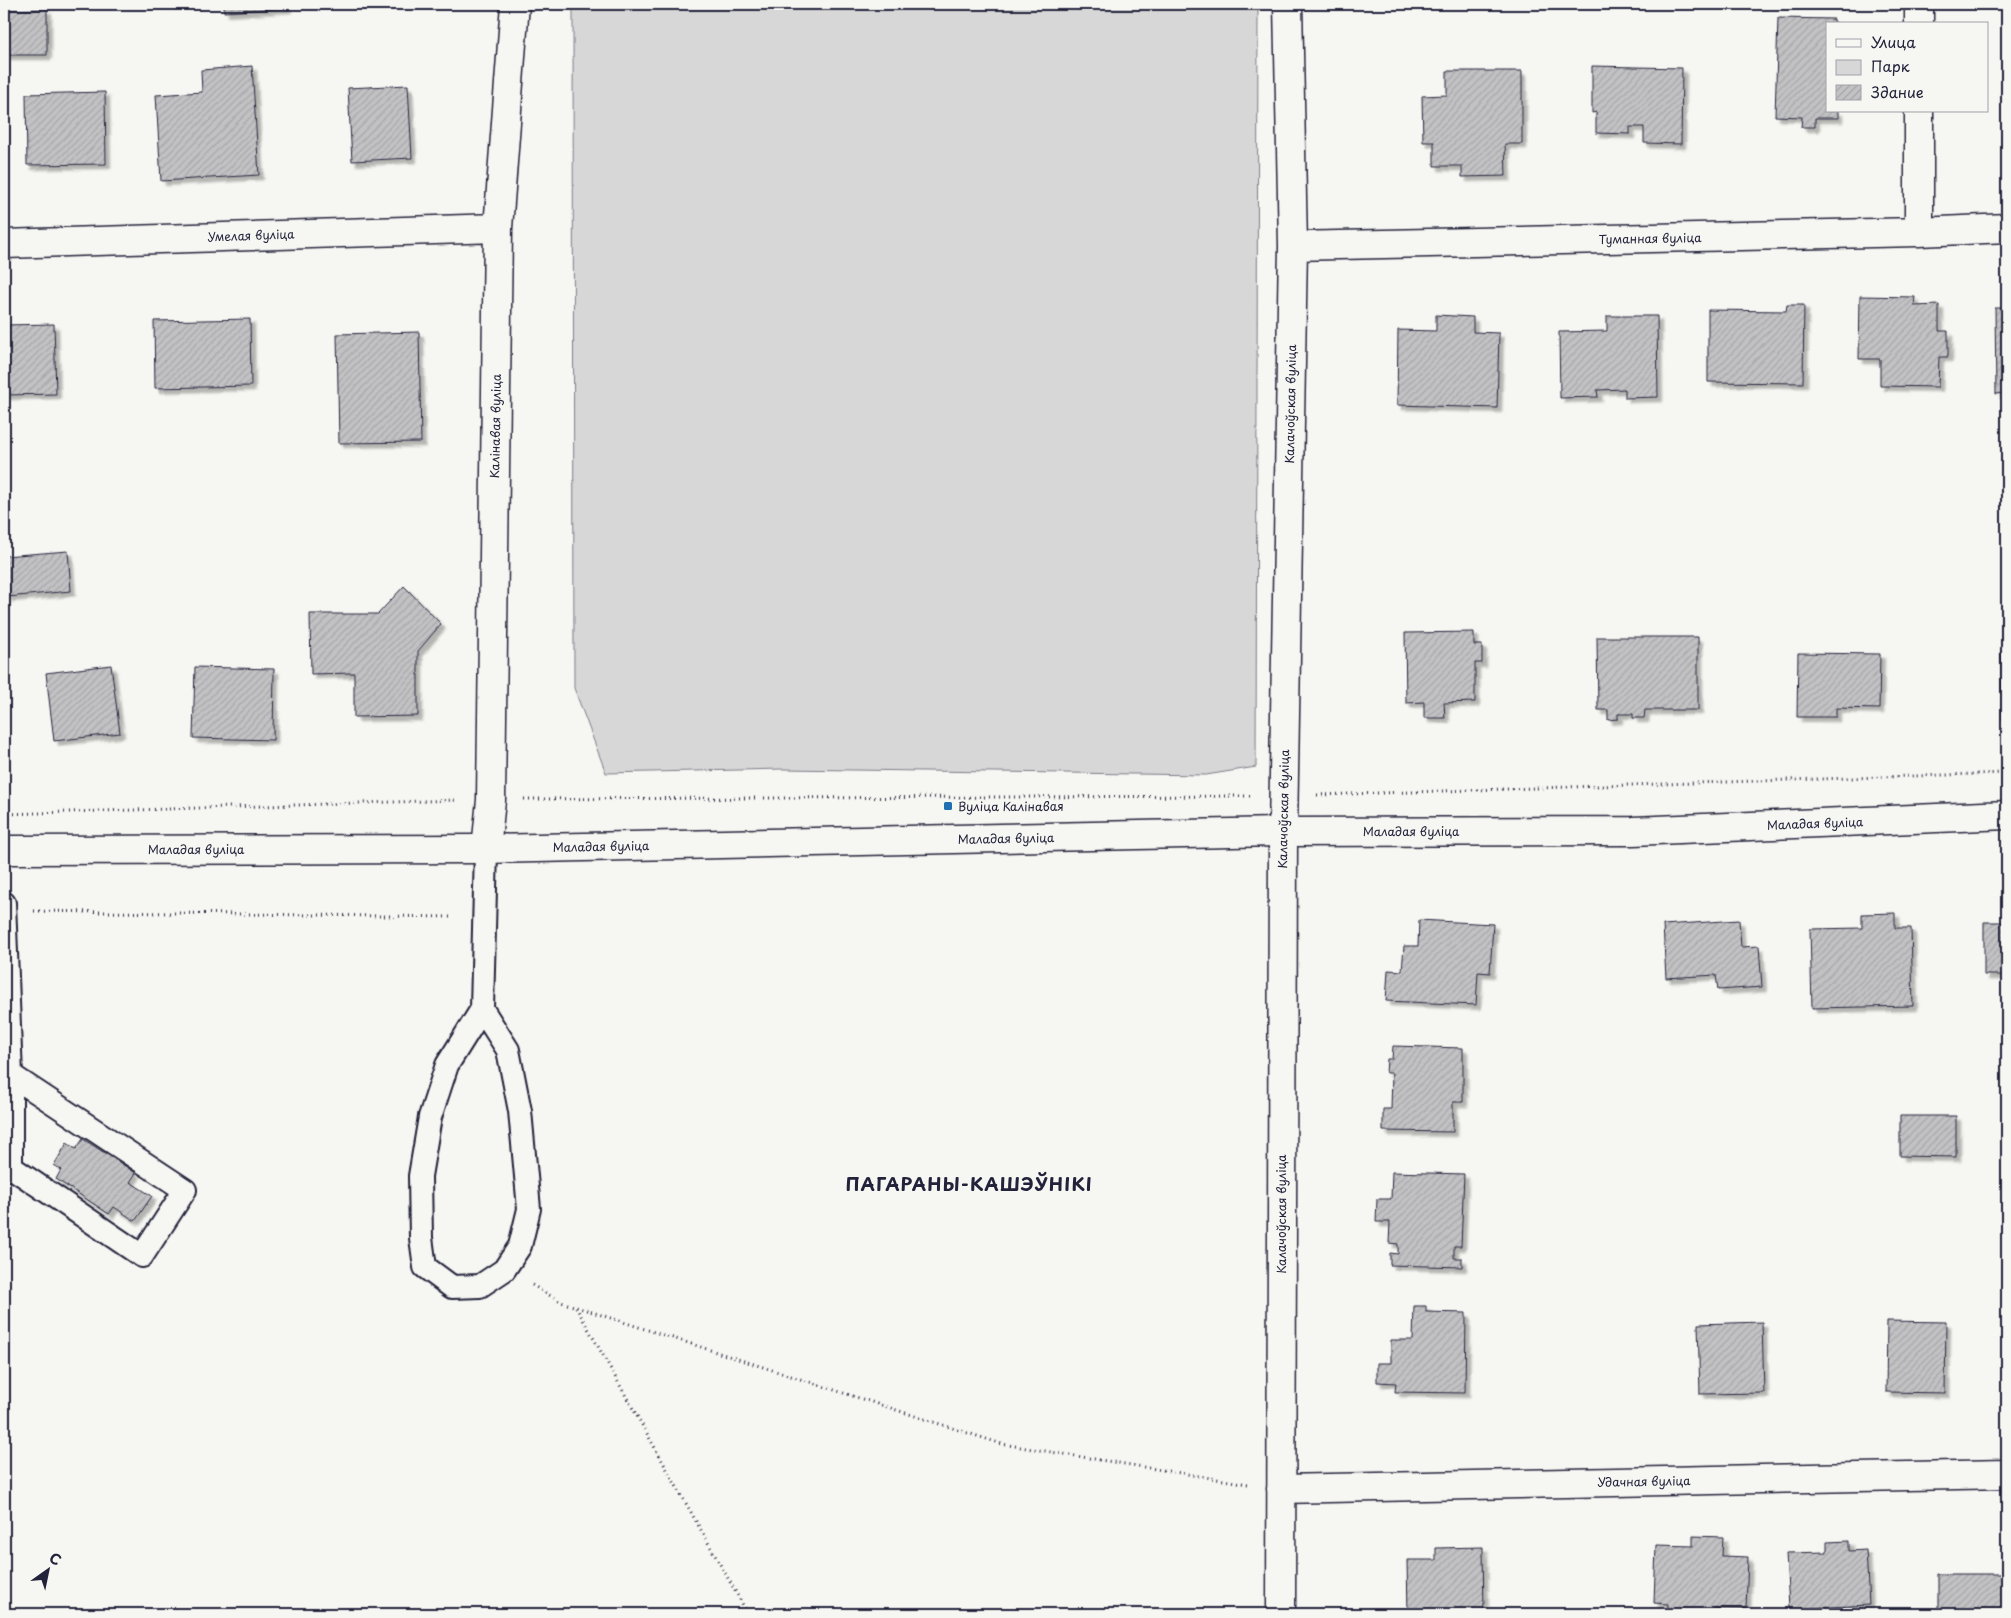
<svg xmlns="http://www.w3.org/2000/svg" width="2011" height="1618" font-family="'Playpen Sans',sans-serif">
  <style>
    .green { fill: #d7d7d7; stroke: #7c7c89 }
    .building { fill: url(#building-hatch); stroke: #22223b; filter: url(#shadow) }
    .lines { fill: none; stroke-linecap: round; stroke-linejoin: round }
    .lane-casing { stroke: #22223b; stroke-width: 26 }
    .street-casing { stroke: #22223b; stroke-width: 31 }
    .secondary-casing { stroke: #22223b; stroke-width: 31 }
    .path { stroke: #22223b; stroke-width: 3; stroke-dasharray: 1 4; stroke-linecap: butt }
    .lane { stroke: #f6f6f2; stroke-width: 22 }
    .street { stroke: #f6f6f2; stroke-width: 28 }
    .secondary { stroke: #f6f6f2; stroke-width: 28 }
    .poi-dot { fill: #1f6fb2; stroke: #f6f6f2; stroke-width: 2 }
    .labels { text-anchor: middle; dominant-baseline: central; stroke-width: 4.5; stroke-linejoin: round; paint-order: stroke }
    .street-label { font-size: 12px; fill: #22223b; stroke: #f6f6f2 }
    .poi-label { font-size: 12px; fill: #22223b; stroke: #f6f6f2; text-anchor: start }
    .district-label { font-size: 18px; font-weight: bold; letter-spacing: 1px; fill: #22223b; stroke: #f6f6f2 }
  </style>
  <defs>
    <pattern id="building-hatch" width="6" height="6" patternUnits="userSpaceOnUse" patternTransform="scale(1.25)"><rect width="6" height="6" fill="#c2c2c4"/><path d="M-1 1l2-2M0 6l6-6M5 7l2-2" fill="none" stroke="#a6a6a9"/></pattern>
    <filter id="shadow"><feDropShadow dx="4.5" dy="4.5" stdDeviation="1" flood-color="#0004"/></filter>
  </defs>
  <rect width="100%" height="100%" fill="#f6f6f2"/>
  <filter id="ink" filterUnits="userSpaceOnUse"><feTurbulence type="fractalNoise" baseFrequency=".02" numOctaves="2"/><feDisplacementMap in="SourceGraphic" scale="10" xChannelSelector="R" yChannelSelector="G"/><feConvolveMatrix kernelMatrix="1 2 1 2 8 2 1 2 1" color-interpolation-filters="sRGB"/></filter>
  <g filter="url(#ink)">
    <!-- green -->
    <path class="green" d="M573,4H1258L1256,767L1206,775L783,769L606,773L574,688Z"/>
    <!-- building -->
    <path class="building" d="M224,4H286L287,8L224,12Z
      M47,9V55H4V10Z
      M1778,18L1834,19V24H1827V111H1838V118H1815V127H1801L1802,117L1775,116Z
      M2004,42H2007V127H2003Z
      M252,66L259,175L161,181L156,95L202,92L201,70Z
      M1592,66L1682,68L1681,144L1644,143V127H1630V134L1596,133V112L1592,113Z
      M1447,71H1522V144H1505L1506,176L1462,177V166H1434V142H1423L1422,96L1447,95Z
      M408,85L412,158L352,161L348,88Z
      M105,92L106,164L27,165L26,94Z
      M1860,296L1915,297L1914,306L1939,305V331H1948V357H1939L1938,387L1880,386V359H1859Z
      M1787,305H1804L1803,383L1708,382V310L1786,311Z
      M1995,308H2007V393L1996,394Z
      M1436,315L1473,317V332L1499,333L1497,408L1397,405L1398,330L1436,331Z
      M1607,316H1657L1658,397L1625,398V389L1597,390L1598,397L1560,398L1559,332L1607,331Z
      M250,319L251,386L155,388L154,321Z
      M54,324L56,394L4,395V325Z
      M419,332L421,442L339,443L337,334Z
      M68,551L71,591L7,597L4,556Z
      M404,586L441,624L418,651V716L354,717V673L311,674L310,614H378Z
      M1474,632V645H1482V663H1475V702L1444,703L1445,718H1424V702L1406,703L1405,633Z
      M1597,637H1698V710H1645L1644,718H1633V714H1618V719L1608,720V710H1598Z
      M2001,651H2007V720H2002Z
      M1798,653L1880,654L1879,709L1836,708V717H1797Z
      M111,665L120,733L54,741L46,673Z
      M195,667L274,669L273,740L193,738Z
      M1895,913V928H1911L1913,1006L1812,1008L1810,929L1862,928V914Z
      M1419,920L1493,924L1490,973L1478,972L1476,1005L1386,1001L1388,970L1402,971L1404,946H1418Z
      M1739,920L1741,947L1759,946L1762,987L1718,990L1716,975L1666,978L1663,925Z
      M1984,922H2007V975H1984Z
      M1393,1046L1463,1048V1102H1453V1132L1383,1131V1109H1391L1392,1073H1386L1387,1059H1392Z
      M1900,1116H1956V1157L1900,1156Z
      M83,1139L136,1173L130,1182L152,1196L135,1221L114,1207L109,1214L56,1179L61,1170L54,1165L67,1143L76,1149Z
      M1392,1172L1464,1174L1461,1246H1454V1258H1462V1267L1390,1265V1253L1398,1254V1244L1389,1243L1390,1222H1376L1377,1199H1391Z
      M1414,1306H1426V1312L1466,1313L1465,1393L1395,1392L1396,1383L1377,1382V1363H1391V1340H1413Z
      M1887,1321L1946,1322L1945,1393L1886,1392Z
      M1762,1322L1764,1393L1700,1394L1698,1324Z
      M1693,1536L1723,1537L1722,1556L1748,1557L1746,1609L1713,1608L1712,1614H1668V1604L1654,1603L1656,1545L1693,1546Z
      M1849,1541V1551L1866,1550L1869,1605L1789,1609L1786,1553L1827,1552V1542Z
      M1483,1547L1484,1613L1408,1614L1407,1560H1436V1548Z
      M1938,1574H2007V1614H1938Z"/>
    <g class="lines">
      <defs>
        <path id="lane" d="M4,903L11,1075V1167L142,1256L185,1190L11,1075
          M482,1009L447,1065L430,1117L420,1176L421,1238L425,1267L452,1287L480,1286L504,1270L520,1246L529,1209L520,1111L508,1050L482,1009L486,849"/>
        <path id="street" d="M1919,4V24
          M1919,111V232
          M4,244L498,228
          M1293,246L1919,232L2007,228
          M1283,832L1633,831L2007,815
          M486,849L491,800L498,228L515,4
          M1281,1489L2007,1474
          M1281,1614L1283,832L1293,246L1288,4"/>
        <path id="secondary" d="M4,850L486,849L1283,832"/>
      </defs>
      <!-- lane casing -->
      <use href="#lane" class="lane-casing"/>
      <!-- street casing -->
      <use href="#street" class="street-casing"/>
      <!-- secondary casing -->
      <use href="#secondary" class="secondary-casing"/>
      <!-- path -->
      <path class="path" d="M1317,795L2007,773
        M524,799L1250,796
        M4,814L458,800
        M34,911L453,917
        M532,1285L561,1302L1002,1444L1248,1484
        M576,1307L748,1614"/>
      <!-- lane -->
      <use href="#lane" class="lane"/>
      <!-- street -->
      <use href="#street" class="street"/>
      <!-- secondary -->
      <use href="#secondary" class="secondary"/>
    </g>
  </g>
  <!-- markers -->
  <rect class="poi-dot" x="943" y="801" width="10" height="10" rx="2.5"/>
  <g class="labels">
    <!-- street labels -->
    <g class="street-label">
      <text transform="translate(251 235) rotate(-2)">Умелая вуліца</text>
      <text transform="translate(1650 238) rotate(-1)">Туманная вуліца</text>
      <text transform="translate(1290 404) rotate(-89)">Калачоўская вуліца</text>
      <text transform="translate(495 426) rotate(-89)">Калінавая вуліца</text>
      <text transform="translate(1283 809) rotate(-89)">Калачоўская вуліца</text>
      <text transform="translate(1815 823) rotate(-2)">Маладая вуліца</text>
      <text x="1411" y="831">Маладая вуліца</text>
      <text transform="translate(1006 838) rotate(-1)">Маладая вуліца</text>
      <text transform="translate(601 846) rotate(-1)">Маладая вуліца</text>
      <text x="196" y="849">Маладая вуліца</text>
      <text transform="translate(1281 1214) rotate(-90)">Калачоўская вуліца</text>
      <text transform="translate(1644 1481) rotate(-1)">Удачная вуліца</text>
    </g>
    <!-- poi labels -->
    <g class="poi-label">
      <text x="958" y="806">Вуліца Калінавая</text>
    </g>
    <!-- district labels -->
    <g class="district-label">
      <text x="969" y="1183">ПАГАРАНЫ-КАШЭЎНІКІ</text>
    </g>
  </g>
  <!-- margin -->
  <rect width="2011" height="1618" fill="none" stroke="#f6f6f2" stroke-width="20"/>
  <rect x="10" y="10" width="1991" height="1598" fill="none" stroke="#22223b" stroke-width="2" filter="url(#ink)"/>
  <!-- legend -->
  <rect x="1826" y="22" width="162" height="90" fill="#f6f6f2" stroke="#a1a1a9"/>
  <rect x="1836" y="39" width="25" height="8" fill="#f6f6f2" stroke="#a1a1a9"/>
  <text x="1871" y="48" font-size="15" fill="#22223b">Улица</text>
  <rect x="1836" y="60" width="25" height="15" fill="#d7d7d7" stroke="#a1a1a9"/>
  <text x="1871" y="72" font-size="15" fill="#22223b">Парк</text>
  <rect x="1836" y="85" width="25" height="15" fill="url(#building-hatch)" stroke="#a1a1a9"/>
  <text x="1871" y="98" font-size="15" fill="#22223b">Здание</text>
  <!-- north arrow -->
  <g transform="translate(48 1570) rotate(33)" stroke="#f6f6f2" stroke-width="4" paint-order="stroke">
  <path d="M0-4L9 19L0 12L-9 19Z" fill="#22223b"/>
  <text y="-8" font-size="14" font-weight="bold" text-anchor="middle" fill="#22223b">С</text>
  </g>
</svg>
